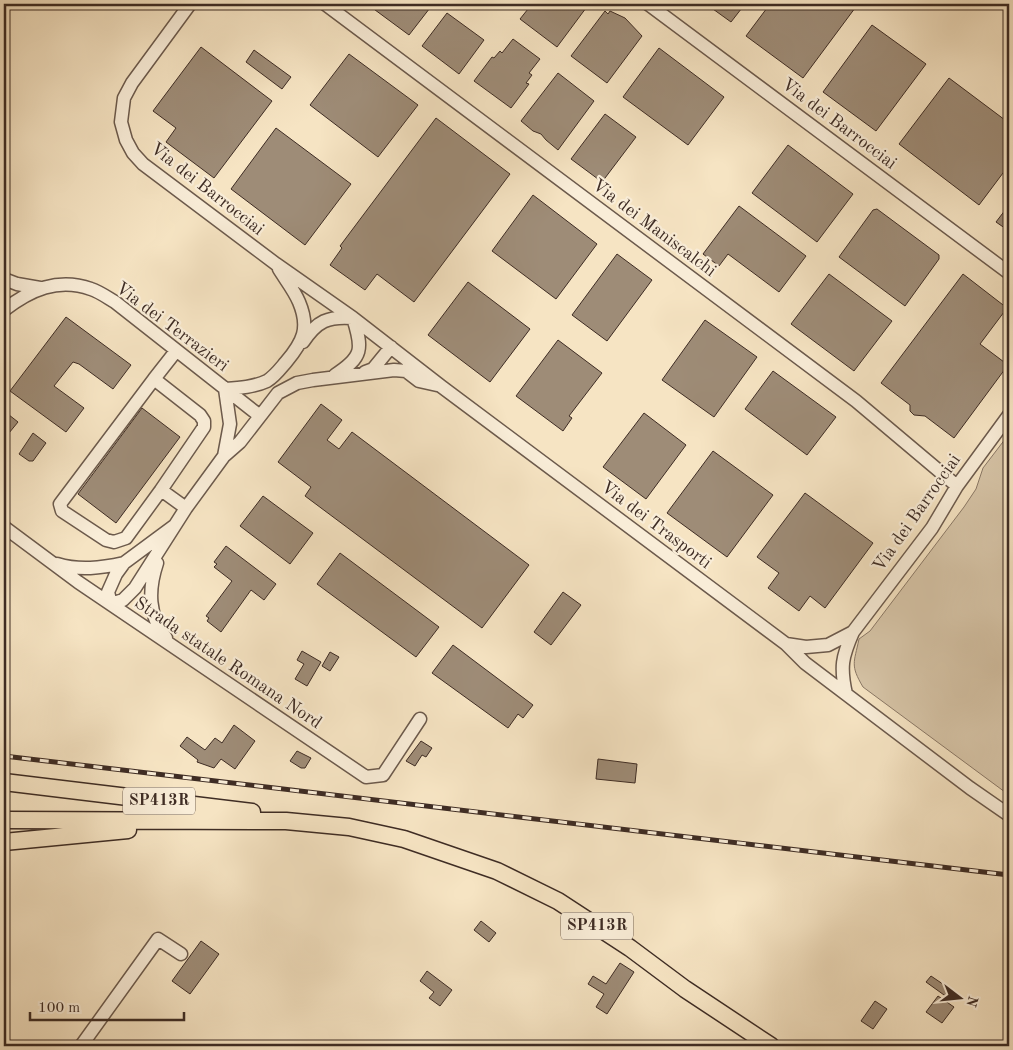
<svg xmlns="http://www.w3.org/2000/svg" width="1013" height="1050" font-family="'Old Standard TT',serif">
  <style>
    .green { fill: #d7c5a8; stroke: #8a7866 }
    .building { fill: #9e8c77; stroke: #3e2c24 }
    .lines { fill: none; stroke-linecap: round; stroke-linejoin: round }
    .minor-casing { stroke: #6c5a4c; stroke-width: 15 }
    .major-casing { stroke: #3e2c24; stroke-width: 19 }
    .minor { stroke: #f9edd8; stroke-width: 12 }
    .major { stroke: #f6e4c3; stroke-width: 16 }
    .rail-casing { stroke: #3e2c24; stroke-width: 5 }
    .rail { stroke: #f9edd8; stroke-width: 3; stroke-dasharray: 9; stroke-linecap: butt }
    .labels { text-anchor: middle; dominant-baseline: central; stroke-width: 4.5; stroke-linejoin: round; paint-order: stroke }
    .shield { fill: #f9edd8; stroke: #76665a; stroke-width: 1 }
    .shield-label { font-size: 16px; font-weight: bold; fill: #3e2c24 }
    .street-label { font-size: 18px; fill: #3e2c24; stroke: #f9edd8 }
  </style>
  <rect width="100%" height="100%" fill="#f6e4c3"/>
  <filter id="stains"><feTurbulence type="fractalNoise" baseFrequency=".004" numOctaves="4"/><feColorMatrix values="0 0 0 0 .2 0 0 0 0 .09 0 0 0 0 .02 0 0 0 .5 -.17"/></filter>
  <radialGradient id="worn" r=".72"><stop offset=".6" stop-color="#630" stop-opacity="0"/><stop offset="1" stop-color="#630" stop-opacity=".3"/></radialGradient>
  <!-- green -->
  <path class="green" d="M1009,434V795L863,687C850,665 854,663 859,639L870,631L964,507L976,489L983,468Z"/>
  <!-- building -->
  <path class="building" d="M367,4H433L409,35Z
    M532,4H589L557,47L520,19Z
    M706,4H745L731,22Z
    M770,4H858L803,78L746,36Z
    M605,11L608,14L610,11L625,18L642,36L607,83L571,56Z
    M447,13L484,40L459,74L422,46Z
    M872,25L926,64L876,131L823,92Z
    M513,39L540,59L529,73L532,75L526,83L529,84L511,108L474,81L492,57L494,58L500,51L502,53Z
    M201,47L272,101L214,178L166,142L176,128L153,111Z
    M659,48L724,97L688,145L623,97Z
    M254,50L291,77L282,89L246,62Z
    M349,54L418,105L378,157L310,105Z
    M558,73L594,101L558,150L546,140L541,134L533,131L521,121Z
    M949,78L1009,123V165L979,205L899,144Z
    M605,114L636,137L602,182L571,159Z
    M436,118L510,174L414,302L377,274L365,290L330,265L342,248L340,246Z
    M276,128L351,184L305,245L231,189Z
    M788,145L853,194L817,242L752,193Z
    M533,195L597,244L556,299L492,251Z
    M1009,205V231L996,222Z
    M739,206L806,256L779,292L728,254L719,266L703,254Z
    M877,209L939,255V259L905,306L839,257L873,210Z
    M617,254L652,280L607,341L572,315Z
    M829,274L892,321L854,371L791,324Z
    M963,274L1007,308L980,344L1008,365L954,438L925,416L914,415L910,411V405L881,383Z
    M468,282L530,329L490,382L428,335Z
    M66,317L131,365L113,389L79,364L73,362L54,386L84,408L66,432L10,391Z
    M705,320L757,357L714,417L662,380Z
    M558,340L602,373L569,416L572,418L563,431L516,396Z
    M773,371L836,417L807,455L745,409Z
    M321,404L342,420L327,440L339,449L352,432L529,565L482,628L305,496L311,487L278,462Z
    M142,408L180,437L116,523L78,494Z
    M4,411L18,422L9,433L4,429Z
    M644,413L686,445L646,499L603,467Z
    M33,433L46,443L33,461H29L19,454Z
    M713,451L773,495L727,557L667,513Z
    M805,493L873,543L825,608L810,596L799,611L768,588L779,573L757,557Z
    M263,496L313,533L290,564L240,526Z
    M226,546L276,584L264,600L251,590L221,632L207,621L209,618L206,616L232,581L214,567L217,564L214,562Z
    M340,553L439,627L416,657L317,584Z
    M563,592L581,605L551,645L534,632Z
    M453,645L533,705L523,718L518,714L508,728L432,673Z
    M302,651L321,662L307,686L295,679L304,664L297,660Z
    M330,652L339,657L330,671L322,666Z
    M234,725L255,741L235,769L221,759L214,768L197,762L198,760L180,746L187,737L205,750L215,738L222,743Z
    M421,741L432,748L426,757L422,755L415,766L406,761Z
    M297,751L311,758L305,768H301L290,761Z
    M598,759L637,764L635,783L596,779Z
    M481,921L496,933L489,942L474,930Z
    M201,941L219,954L190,994L172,981Z
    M620,963L634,972L607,1014L596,1007L604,994L588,984L593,976L606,984Z
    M427,971L452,990L440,1006L429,998L434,992L420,981Z
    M931,976L956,993L951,1000L926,982Z
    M938,996L954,1007L942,1023L926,1012Z
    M875,1001L887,1009L873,1029L861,1021Z"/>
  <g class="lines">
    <defs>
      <path id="minor" d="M190,4L132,83L124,98L121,122L126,140L133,153L143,164L276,264L353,318L442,387L786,644L805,663L970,788L1009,815
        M325,4L856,401L957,486
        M648,4L1009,273
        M4,279L17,284L40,288
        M4,310C30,290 58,277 91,289C100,292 108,298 115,302L260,416
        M303,342C317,321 328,316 353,318
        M176,351L154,379L200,415L204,421V427L161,490L186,508
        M365,372L373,369L391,347
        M335,375C363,357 363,349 353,318
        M154,379L60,504L62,511L106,540L114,542L126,538L161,490
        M225,389C239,388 254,387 267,381C275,376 280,369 286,362C303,342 310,328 299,302C294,290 285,279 279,269
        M224,456L230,424L225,389
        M174,526L124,563L116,574L108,592L111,604L123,600L135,588L186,508L224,456L240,442L278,393L297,383L313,380L394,370L406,371L419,381L437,385
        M4,527L78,582L366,777L383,775L420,719
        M157,563C148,590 148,615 166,638
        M57,564C80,571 101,568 124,563
        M786,644L806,647L828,645L853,632
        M846,694C840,667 842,657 853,632L932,528L957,486L1009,415
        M81,1046L158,939L181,954"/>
      <path id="major" d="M4,782L252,812
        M4,820L286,821L349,827L404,839L497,871L558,901L630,948L685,989L771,1046
        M4,842L128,830"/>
    </defs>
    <!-- minor casing -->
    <use href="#minor" class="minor-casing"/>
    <!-- major casing -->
    <use href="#major" class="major-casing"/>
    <!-- minor -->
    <use href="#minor" class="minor"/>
    <!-- major -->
    <use href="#major" class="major"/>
    <defs>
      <path id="rail" d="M4,756L1009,875"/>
    </defs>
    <!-- rail casing -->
    <use href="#rail" class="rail-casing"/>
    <!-- rail -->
    <use href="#rail" class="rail"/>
  </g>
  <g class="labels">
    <!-- shield labels -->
    <g class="shield">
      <rect x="123" y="787.5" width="72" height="27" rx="4"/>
      <rect x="561" y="912.5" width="72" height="27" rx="4"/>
    </g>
    <g class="shield-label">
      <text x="159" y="801">SP413R</text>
      <text x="597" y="926">SP413R</text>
    </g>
    <!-- street labels -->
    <g class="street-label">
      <text transform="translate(839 124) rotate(37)">Via dei Barrocciai</text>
      <text transform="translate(207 189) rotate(38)">Via dei Barrocciai</text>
      <text transform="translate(654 228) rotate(37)">Via dei Maniscalchi</text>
      <text transform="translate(172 327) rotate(37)">Via dei Terrazieri</text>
      <text transform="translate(917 513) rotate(-55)">Via dei Barrocciai</text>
      <text transform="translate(656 525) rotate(37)">Via dei Trasporti</text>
      <text transform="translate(228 663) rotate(34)">Strada statale Romana Nord</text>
    </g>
  </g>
  <!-- margin -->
  <rect width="1013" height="1050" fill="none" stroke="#f6e4c3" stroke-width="20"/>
  <rect x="5" y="5" width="1003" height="1040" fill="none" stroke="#3e2c24" stroke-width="2.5"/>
  <rect x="10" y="10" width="993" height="1030" fill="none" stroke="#3e2c24"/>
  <!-- north arrow -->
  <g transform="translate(960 998) rotate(106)" stroke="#f9edd8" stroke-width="4" paint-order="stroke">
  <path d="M0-4L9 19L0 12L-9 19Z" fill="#3e2c24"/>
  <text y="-8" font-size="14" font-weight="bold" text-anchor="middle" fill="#3e2c24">N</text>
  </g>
  <!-- scale -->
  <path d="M30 1012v8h154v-8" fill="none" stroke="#3e2c24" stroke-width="2.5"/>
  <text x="38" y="1012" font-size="15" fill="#3e2c24" stroke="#f9edd8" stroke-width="4" paint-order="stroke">100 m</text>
  <rect width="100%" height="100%" filter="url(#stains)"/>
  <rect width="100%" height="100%" fill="url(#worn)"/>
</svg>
